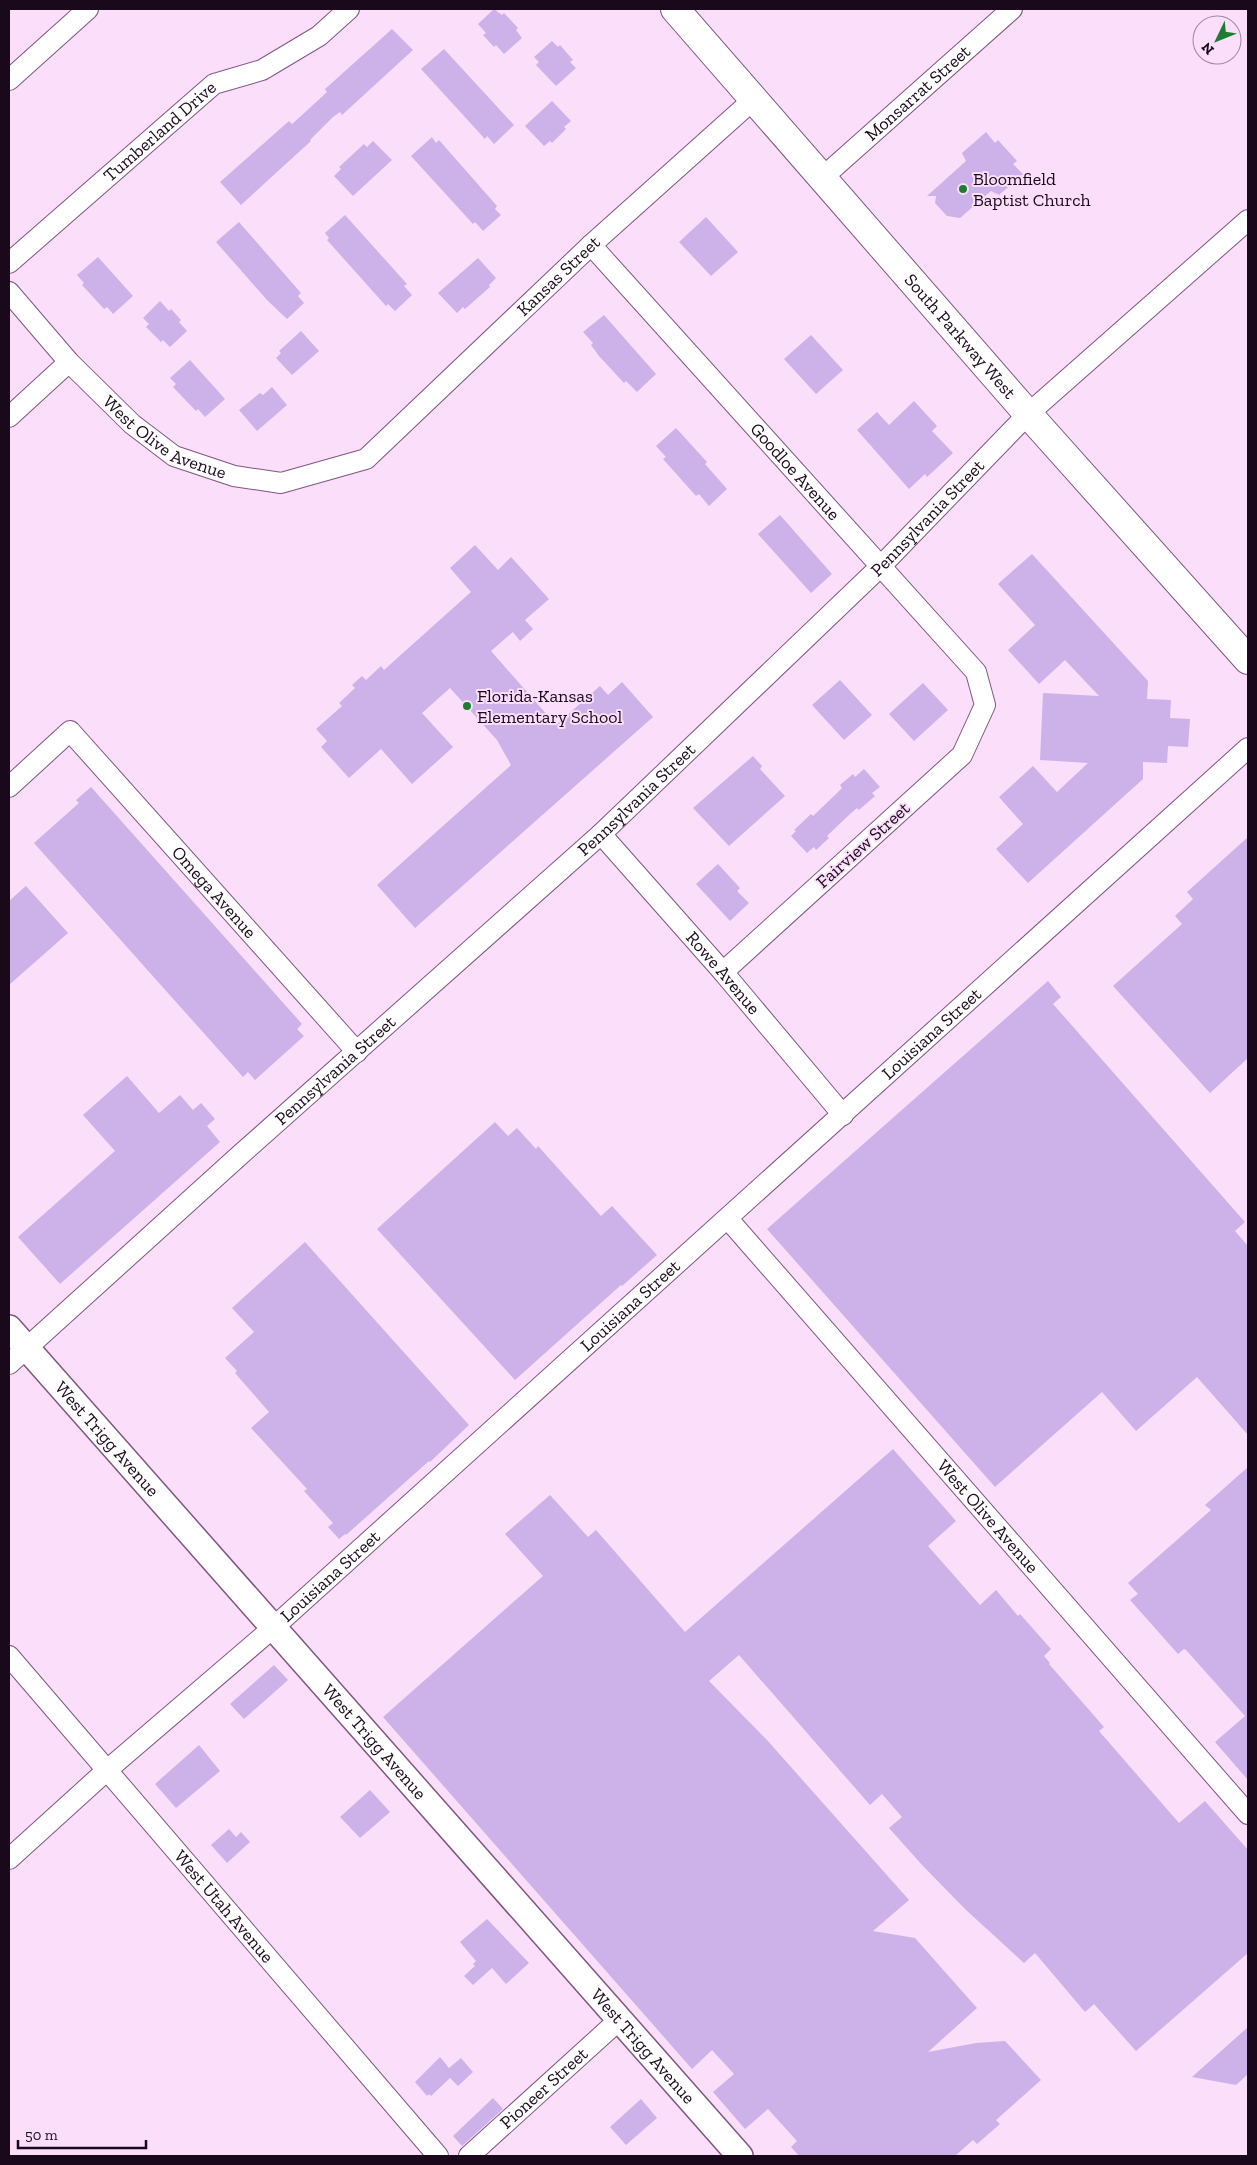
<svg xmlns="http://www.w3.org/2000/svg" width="1257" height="2165" font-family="'Zilla Slab',serif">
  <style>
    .building { fill: #ccb2e9 }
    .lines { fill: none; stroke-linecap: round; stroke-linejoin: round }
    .minor-casing { stroke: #805681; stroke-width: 22 }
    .tertiary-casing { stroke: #805681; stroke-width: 28 }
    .secondary-casing { stroke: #805681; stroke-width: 30 }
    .minor { stroke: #fff; stroke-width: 20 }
    .tertiary { stroke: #fff; stroke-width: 25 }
    .secondary { stroke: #fff; stroke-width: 28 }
    .poi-dot { fill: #1d7d2f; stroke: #fadefa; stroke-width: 2 }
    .labels { text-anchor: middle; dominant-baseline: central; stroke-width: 4; stroke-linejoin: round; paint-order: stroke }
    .street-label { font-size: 18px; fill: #19091a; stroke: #fadefa }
    .poi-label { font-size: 18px; fill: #19091a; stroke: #fadefa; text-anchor: start }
  </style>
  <rect width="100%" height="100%" fill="#fadefa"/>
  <!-- building -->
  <path class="building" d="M494,9L502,15L504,13L518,28L516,30L522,38L504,54L496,45L494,47L483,35L486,33L478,24Z
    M392,29L413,50L342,115L340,112L333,117L310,140L311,141L241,205L220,182L289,121L292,124L301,116L327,92L325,89Z
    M552,41L558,47L560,45L573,60L570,62L576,68L556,86L536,65L539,62L534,57Z
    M444,49L514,125L494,144L487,136L485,139L421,69Z
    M552,101L571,121L564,127L566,129L552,143L550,141L544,146L525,126Z
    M986,132L995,143L998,140L1017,161L1013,164L1023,174L999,195L991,191L960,218L947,216L935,203L936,196H927L966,161L962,153Z
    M432,137L436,143L439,140L497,206L495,209L501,215L483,231L475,222L473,224L411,156Z
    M373,141L392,160L353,196L334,176L341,169L339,167L364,144L367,147Z
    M345,215L407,284L404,286L412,295L395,311L388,304L386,306L327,240L329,238L325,233Z
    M706,217L738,252L711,276L679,242Z
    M239,222L301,293L298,296L304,303L287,319L267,300L216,242Z
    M98,257L133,296L113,314L107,307L104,309L82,285L84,283L77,275Z
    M478,258L496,278L489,285L490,287L465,309L463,307L457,313L438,293Z
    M160,301L169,311L171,309L181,320L179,322L187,331L170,347L163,340L161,342L146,327L149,324L143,318Z
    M604,315L656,374L637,392L626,381L624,383L599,356L591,345L593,343L583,332Z
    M301,331L319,351L292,375L276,358L281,353L279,351Z
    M811,335L843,370L816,394L784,359Z
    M190,360L225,399L205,417L198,409L196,411L173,387L176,384L170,378Z
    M272,387L287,405L257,431L239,410L260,393L263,395Z
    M914,401L937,426L932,431L953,453L927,477L925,474L909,489L857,430L877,412L889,425Z
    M676,428L707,462L705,464L727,489L709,506L699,494L696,496L663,459L666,457L656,446Z
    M780,515L832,574L811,593L758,534Z
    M475,545L498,570L511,557L549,599L525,620L533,629L520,641L513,632L491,651L556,725L600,686L608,695L622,682L653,717L415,928L377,885L511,765L497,740L450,688L422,713L453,747L412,784L381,749L349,778L321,747L327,741L316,729L342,706L339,703L355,688L352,685L362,676L366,680L381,666L384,670L471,592L450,568Z
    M1032,554L1148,681L1147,699L1171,700L1170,718L1190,719L1188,747L1168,746L1167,763L1143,762V779L1028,883L996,849L1023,824L999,797L1033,766L1057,792L1088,763L1040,760L1043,693L1099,696L1065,660L1039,684L1008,650L1035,625L998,584Z
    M840,680L872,715L844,740L812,705Z
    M923,683L948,710L914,741L889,714Z
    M753,756L762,766L760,769L785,796L729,846L693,808Z
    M864,769L880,787L872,793L875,796L859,810L857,808L850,814L827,836L829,838L816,850L814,847L807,853L791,836L796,831L794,830L811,814L813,816L834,796L842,788L840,785L853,774L855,777Z
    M91,787L302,1024L297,1029L304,1036L255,1080L248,1072L243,1077L34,843L79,803L76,800Z
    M1248,837V1058L1210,1093L1113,986L1182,924L1175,916L1193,899L1187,892Z
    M718,864L740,888L737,891L749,903L730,921L696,884Z
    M26,886L68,933L9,985V901Z
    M1048,981L1061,997L1053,1004L1245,1222L1235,1231L1248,1246V1435L1197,1377L1136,1431L1102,1392L995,1487L767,1229Z
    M127,1076L159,1113L180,1095L193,1110L201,1103L215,1119L207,1126L220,1142L60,1284L18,1237L115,1151L83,1115Z
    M495,1122L508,1136L517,1128L536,1149L538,1146L601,1216L612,1206L657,1255L622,1286L621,1285L515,1380L377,1229Z
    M305,1242L469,1425L430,1462L429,1461L346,1535L345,1534L339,1539L328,1527L333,1523L304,1491L307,1489L251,1428L269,1412L235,1373L237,1371L225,1358L254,1332L232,1308Z
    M893,1449L956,1521L928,1546L980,1605L996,1590L1018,1616L1020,1614L1051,1649L1044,1656L1050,1663L1049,1664L1104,1727L1099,1731L1179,1823L1205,1801L1248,1850V1953L1136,2051L1094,2004L1085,2012L1035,1953L1024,1963L965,1909L923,1866L889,1828L902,1817L882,1794L870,1805L739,1655L709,1681L767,1740L909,1900L873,1931L915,1938L977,2008L928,2052L976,2043L1005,2041L1041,2080L996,2120L1000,2124L977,2144L973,2140L955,2156H799L791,2147L797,2141L768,2109L745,2129L713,2092L734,2074L712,2050L692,2069L383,1717L543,1576L505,1534L550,1495L588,1537L596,1530L685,1632Z
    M1248,1467V1780L1215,1742L1245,1716L1186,1650L1184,1649L1178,1654L1130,1600L1138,1594L1128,1583L1211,1510L1205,1505Z
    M274,1665L288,1680L244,1719L230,1704Z
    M199,1745L220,1771L176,1808L155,1784Z
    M370,1790L390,1812L360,1838L340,1817Z
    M229,1829L236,1837L241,1832L250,1842L227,1863L211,1845Z
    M487,1919L529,1963L506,1984L492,1968L473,1985L464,1976L475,1966L473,1964L476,1961L460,1942Z
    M1248,2027V2074L1236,2085L1192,2077Z
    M440,2057L449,2068L461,2058L473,2072L458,2086L450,2078L431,2096L429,2094L427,2096L415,2082Z
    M493,2098L503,2109L462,2146L453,2136Z
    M641,2099L657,2118L626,2145L610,2127Z"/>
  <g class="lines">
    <defs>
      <g id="minor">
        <path d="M9,80L88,9"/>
        <path id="s1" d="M822,178L1012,9"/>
        <path id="s2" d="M591,245L976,672L985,705L962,755L723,972"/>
        <path id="s3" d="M9,263L214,84L262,70L319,36L349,9"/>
        <path id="s4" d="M9,292L69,362L132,424L174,456L234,476L281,483L366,459L591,245L754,99"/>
        <path d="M9,417L69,362"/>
        <path id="s5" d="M9,787L70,731L357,1052"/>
        <path id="s6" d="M601,834L723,972L843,1115"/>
        <path id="s7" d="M728,1219L1248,1814"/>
        <path id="s8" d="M9,1364L240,1155L601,834L881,566L1028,414L1248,220"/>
        <path id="s9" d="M9,1656L438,2156"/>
        <path id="s10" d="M9,1859L106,1771L274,1627L1248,748"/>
        <path id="s11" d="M469,2156L619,2020"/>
      </g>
      <g id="tertiary">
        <path id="s12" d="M9,1328L740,2156"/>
      </g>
      <g id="secondary">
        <path id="s13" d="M675,9L1028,414L1248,660"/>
      </g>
    </defs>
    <!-- minor casing -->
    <use href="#minor" class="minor-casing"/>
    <!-- tertiary casing -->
    <use href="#tertiary" class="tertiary-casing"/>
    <!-- secondary casing -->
    <use href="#secondary" class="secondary-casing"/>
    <!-- minor -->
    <use href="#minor" class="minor"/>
    <!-- tertiary -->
    <use href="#tertiary" class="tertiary"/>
    <!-- secondary -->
    <use href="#secondary" class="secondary"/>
  </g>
  <!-- markers -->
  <g class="poi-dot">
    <circle cx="963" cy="189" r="5"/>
    <circle cx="467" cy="706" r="5"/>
  </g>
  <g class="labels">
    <!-- street labels -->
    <g class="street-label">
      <text stroke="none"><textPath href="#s1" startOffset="128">Monsarrat Street</textPath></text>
      <text stroke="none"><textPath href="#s3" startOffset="200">Tumberland Drive</textPath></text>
      <text stroke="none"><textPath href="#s4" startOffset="698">Kansas Street</textPath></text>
      <text stroke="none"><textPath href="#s13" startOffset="434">South Parkway West</textPath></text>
      <text stroke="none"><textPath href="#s4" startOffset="216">West Olive Avenue</textPath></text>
      <text stroke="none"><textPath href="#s2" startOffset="305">Goodloe Avenue</textPath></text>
      <text stroke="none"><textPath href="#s8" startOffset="1249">Pennsylvania Street</textPath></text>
      <text stroke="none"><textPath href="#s8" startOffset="844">Pennsylvania Street</textPath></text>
      <text transform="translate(863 845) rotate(-42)">Fairview Street</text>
      <text stroke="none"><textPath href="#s5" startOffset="299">Omega Avenue</textPath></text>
      <text stroke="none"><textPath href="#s6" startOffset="185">Rowe Avenue</textPath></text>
      <text stroke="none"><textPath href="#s10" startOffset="1238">Louisiana Street</textPath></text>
      <text stroke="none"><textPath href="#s8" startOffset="439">Pennsylvania Street</textPath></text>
      <text stroke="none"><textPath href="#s10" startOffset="832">Louisiana Street</textPath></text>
      <text stroke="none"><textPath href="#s12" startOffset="148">West Trigg Avenue</textPath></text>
      <text stroke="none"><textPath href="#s7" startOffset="395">West Olive Avenue</textPath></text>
      <text stroke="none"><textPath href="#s10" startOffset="428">Louisiana Street</textPath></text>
      <text stroke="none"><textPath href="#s12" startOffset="552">West Trigg Avenue</textPath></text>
      <text stroke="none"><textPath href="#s9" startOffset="330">West Utah Avenue</textPath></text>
      <text stroke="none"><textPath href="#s12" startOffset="958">West Trigg Avenue</textPath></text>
      <text stroke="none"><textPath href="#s11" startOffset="101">Pioneer Street</textPath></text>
    </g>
    <!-- poi labels -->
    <g class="poi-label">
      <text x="973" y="179">Bloomfield<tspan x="973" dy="21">Baptist Church</tspan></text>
      <text x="477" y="696">Florida-Kansas<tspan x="477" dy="21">Elementary School</tspan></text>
    </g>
  </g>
  <!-- border -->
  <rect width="1257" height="2165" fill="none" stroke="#19091a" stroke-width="20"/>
  <!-- north arrow -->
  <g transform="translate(1217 40) rotate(227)"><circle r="24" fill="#fadefa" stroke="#a089a0"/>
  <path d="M0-4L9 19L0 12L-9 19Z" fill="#1d7d2f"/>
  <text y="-8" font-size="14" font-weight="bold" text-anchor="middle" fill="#19091a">N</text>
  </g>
  <!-- scale -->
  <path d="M18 2140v8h128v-8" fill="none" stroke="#19091a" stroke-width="2.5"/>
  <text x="25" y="2140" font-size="15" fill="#19091a" stroke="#fadefa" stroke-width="4" paint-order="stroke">50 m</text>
</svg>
